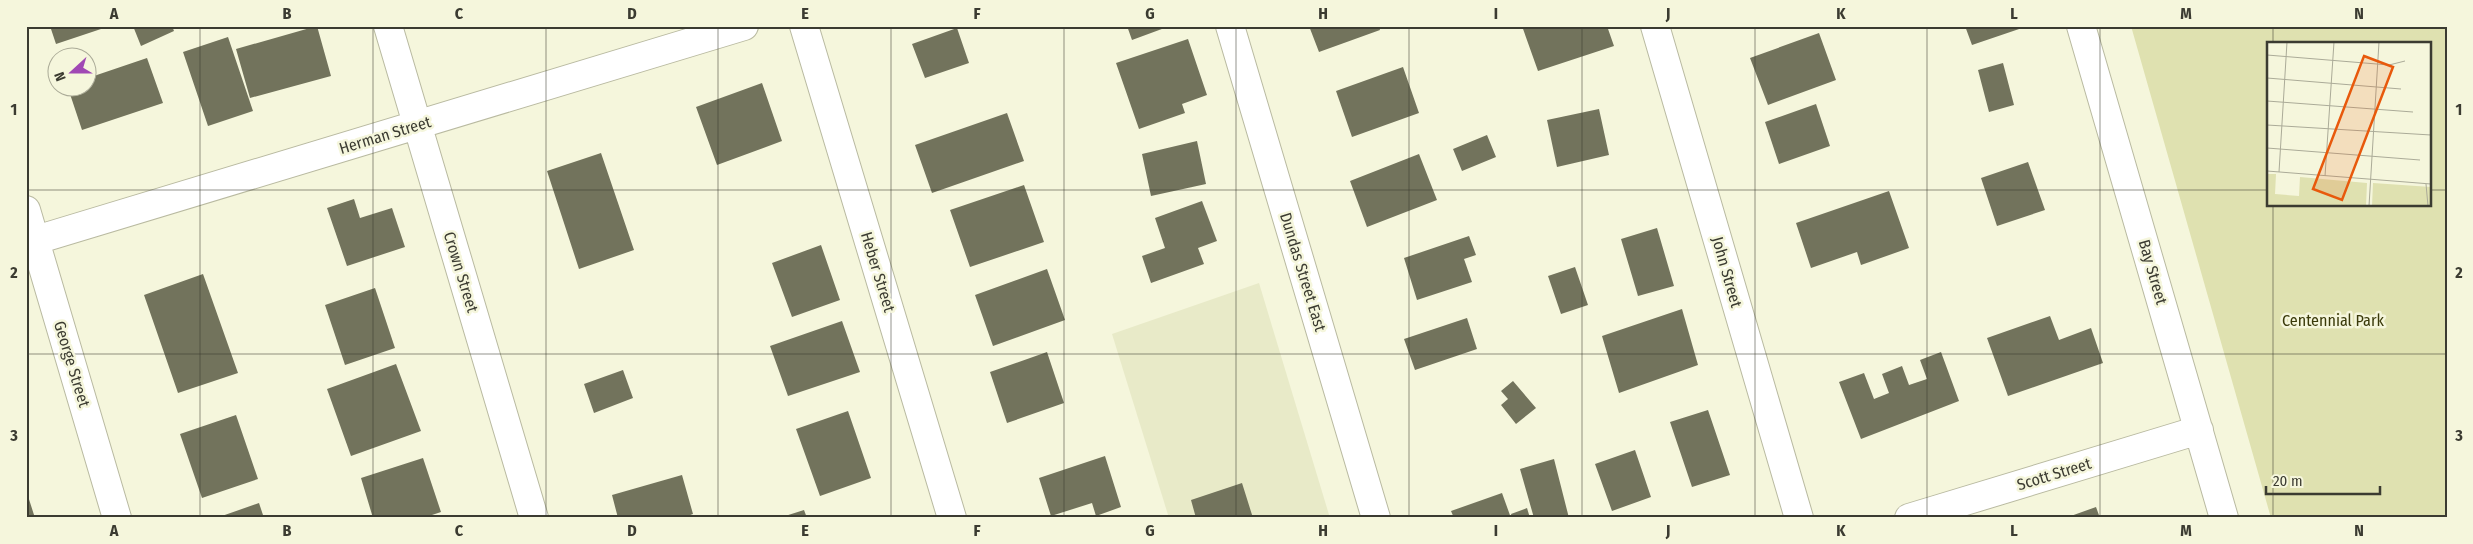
<svg xmlns="http://www.w3.org/2000/svg" width="2473" height="544" font-family="'Fira Sans Condensed',sans-serif">
  <style>
    .built { fill: #e8eac8 }
    .green { fill: #dfe1b0; fill-rule: evenodd }
    .building { fill: #72735c }
    .lines { fill: none; stroke-linecap: round; stroke-linejoin: round }
    .minor-casing { stroke: #b9baa1; stroke-width: 30 }
    .major-casing { stroke: #b9baa1; stroke-width: 30 }
    .minor { stroke: #fff; stroke-width: 28 }
    .major { stroke: #fff; stroke-width: 28 }
    .grid { fill: none; stroke: #3b3b31; stroke-width: 1; stroke-opacity: 0.55 }
    .labels { text-anchor: middle; dominant-baseline: central; stroke-width: 5; stroke-linejoin: round; paint-order: stroke }
    .street-label { font-size: 16px; fill: #3b3b31; stroke: #f5f6dc }
    .park-label { font-size: 16px; fill: #3a3a0a; stroke: #f5f6dc }
    .inset-road { fill: none; stroke: #abab98; stroke-width: 1 }
    .view { fill: #e8590c; fill-opacity: 0.15; stroke: #e8590c; stroke-width: 2.5 }
    .inset-edge { fill: none; stroke: #3b3b31; stroke-width: 2.5 }
    .neatline { fill: none; stroke: #3b3b31; stroke-width: 2 }
    .grid-label { font-size: 16px; text-anchor: middle; font-weight: bold; fill: #3b3b31 }
  </style>
  <rect width="100%" height="100%" fill="#f5f6dc"/>
  <!-- built -->
  <path class="built" d="M1259,283L1330,518H1169L1112,334Z"/>
  <!-- green -->
  <path class="green" d="M2131,26H2447V518H2271ZM2268,44H2429V205H2268Z"/>
  <!-- building -->
  <path class="building" d="M50,26H107V27L56,44Z
    M133,26H172L174,31L141,46Z
    M317,26L331,76L250,98L236,49Z
    M1127,26H1170L1132,40Z
    M1309,26H1379L1380,30L1319,52Z
    M1522,26H1607L1614,46L1538,71Z
    M1965,26H2025V27L1972,45Z
    M957,28L969,63L925,78L912,44Z
    M1819,33L1836,80L1768,105L1750,58Z
    M228,37L253,111L208,126L183,52Z
    M1188,39L1207,95L1182,104L1185,113L1139,129L1116,63Z
    M147,58L163,103L82,130L68,88H88V78Z
    M2003,63L2014,105L1989,112L1978,70Z
    M1403,67L1419,113L1352,137L1336,91Z
    M762,83L782,141L717,165L696,107Z
    M1816,104L1830,146L1779,164L1765,122Z
    M1599,109L1609,155L1557,167L1547,120Z
    M1007,113L1024,161L932,193L915,145Z
    M1487,135L1496,157L1462,171L1453,149Z
    M1197,141L1206,184L1151,196L1142,154Z
    M601,153L634,250L579,269L547,171Z
    M1419,154L1437,200L1367,227L1350,181Z
    M2028,162L2045,210L1997,226L1981,178Z
    M1024,185L1044,242L970,267L950,210Z
    M1889,191L1909,248L1861,265L1857,252L1811,268L1796,223Z
    M354,199L360,218L392,208L405,247L347,266L327,208Z
    M1202,201L1217,241L1198,248L1204,264L1151,283L1142,256L1165,248L1155,218Z
    M1657,228L1674,286L1638,296L1621,239Z
    M1469,236L1476,255L1464,259L1472,282L1417,300L1404,258Z
    M821,245L840,300L792,317L772,263Z
    M1575,267L1588,305L1561,314L1548,276Z
    M1047,269L1065,320L993,346L975,295Z
    M203,274L238,373L178,393L144,295Z
    M375,288L395,348L345,365L325,305Z
    M1682,309L1698,365L1619,393L1602,336Z
    M2050,316L2059,340L2091,328L2103,363L2008,396L1987,338Z
    M1467,318L1477,349L1415,370L1404,339Z
    M842,321L860,372L788,396L770,346Z
    M1047,352L1064,403L1007,423L990,372Z
    M1941,352L1959,401L1861,439L1839,382L1864,373L1874,399L1889,393L1882,374L1902,366L1909,385L1927,379L1920,360Z
    M396,364L421,431L351,456L327,389Z
    M623,370L633,398L594,413L584,384Z
    M1513,381L1536,408L1516,424L1501,405L1508,399L1501,391Z
    M1708,410L1730,475L1692,487L1670,422Z
    M848,411L871,478L820,496L796,429Z
    M236,415L258,479L202,498L180,434Z
    M1635,450L1651,497L1612,511L1595,464Z
    M1105,456L1121,507L1096,516L1092,503L1051,516L1039,478Z
    M423,458L441,512L423,518H373L361,478Z
    M1554,459L1569,518H1534L1520,469Z
    M682,475L693,514L682,518H618L612,495Z
    M1242,483L1253,518H1196L1191,500Z
    M26,493H27L35,518H26Z
    M1502,493L1511,518H1454L1451,511Z
    M259,503L264,518H219V517Z
    M2096,507L2100,518H2068V517Z
    M1527,508L1530,518H1512L1511,514Z
    M804,510L807,518H782V517Z"/>
  <g class="lines">
    <defs>
      <path id="minor" d="M388,26L534,518
        M804,26L952,518
        M1655,26L1799,518
        M2081,26L2224,518
        M26,210L117,518
        M26,243L744,26
        M1909,518L2199,430"/>
      <path id="major" d="M1230,26L1376,518"/>
    </defs>
    <!-- minor casing -->
    <use href="#minor" class="minor-casing"/>
    <!-- major casing -->
    <use href="#major" class="major-casing"/>
    <!-- minor -->
    <use href="#minor" class="minor"/>
    <!-- major -->
    <use href="#major" class="major"/>
  </g>
  <!-- grid -->
  <path class="grid" d="M200,26V518M373,26V518M546,26V518M718,26V518M891,26V518M1064,26V518M1236,26V518M1409,26V518M1582,26V518M1755,26V518M1927,26V518M2100,26V518M2273,26V44M26,190H2268M2429,190H2447M2273,205V518M26,354H2447"/>
  <g class="labels">
    <!-- street labels -->
    <g class="street-label">
      <text transform="translate(385 135) rotate(-17)">Herman Street</text>
      <text transform="translate(461 272) rotate(73)">Crown Street</text>
      <text transform="translate(878 272) rotate(73)">Heber Street</text>
      <text transform="translate(1303 272) rotate(73)">Dundas Street East</text>
      <text transform="translate(1727 272) rotate(74)">John Street</text>
      <text transform="translate(2153 272) rotate(74)">Bay Street</text>
      <text transform="translate(72 364) rotate(73)">George Street</text>
      <text transform="translate(2054 474) rotate(-17)">Scott Street</text>
    </g>
    <!-- park labels -->
    <g class="park-label">
      <text x="2333" y="320">Centennial Park</text>
    </g>
  </g>
  <!-- overview -->
  <g transform="translate(2267 42)">
    <rect width="164" height="164" fill="#f5f6dc"/>
    <path d="M0,132H9L8,152L32,154L33,135L100,141L99,164H0ZM106,141L164,145V164H105Z" fill="#dfe1b0"/>
    <path class="inset-road" d="M0,13L122,23L138,19M0,36L134,47M0,59L146,70M0,83L164,93M0,106L153,118M0,129L164,142M12,130L20,0M58,134L67,0M159,142L161,164M102,164L112,0"/>
    <path class="view" d="M97,14L126,25L75,158L46,147Z"/>
    <rect width="164" height="164" class="inset-edge"/>
  </g>
  <!-- border -->
  <rect width="2473" height="544" fill="none" stroke="#f5f6dc" stroke-width="55"/>
  <!-- north arrow -->
  <g transform="translate(72 72) rotate(249)"><circle r="24" fill="#f5f6dc" stroke="#abab98"/>
  <path d="M0-4L9 19L0 12L-9 19Z" fill="#a048b4"/>
  <text y="-8" font-size="14" font-weight="bold" text-anchor="middle" fill="#3b3b31">N</text>
  </g>
  <!-- scale -->
  <path d="M2266 486v8h114v-8" fill="none" stroke="#3b3b31" stroke-width="2.5"/>
  <text x="2273" y="486" font-size="15" fill="#3b3b31" stroke="#f5f6dc" stroke-width="4" paint-order="stroke">20 m</text>
  <rect x="28" y="28" width="2418" height="488" class="neatline"/>
  <g class="grid-label">
    <text x="114" y="19">A</text>
    <text x="287" y="19">B</text>
    <text x="459" y="19">C</text>
    <text x="632" y="19">D</text>
    <text x="805" y="19">E</text>
    <text x="977" y="19">F</text>
    <text x="1150" y="19">G</text>
    <text x="1323" y="19">H</text>
    <text x="1496" y="19">I</text>
    <text x="1668" y="19">J</text>
    <text x="1841" y="19">K</text>
    <text x="2014" y="19">L</text>
    <text x="2186" y="19">M</text>
    <text x="2359" y="19">N</text>
    <text x="14" y="115">1</text>
    <text x="2459" y="115">1</text>
    <text x="14" y="278">2</text>
    <text x="2459" y="278">2</text>
    <text x="14" y="441">3</text>
    <text x="2459" y="441">3</text>
    <text x="114" y="536">A</text>
    <text x="287" y="536">B</text>
    <text x="459" y="536">C</text>
    <text x="632" y="536">D</text>
    <text x="805" y="536">E</text>
    <text x="977" y="536">F</text>
    <text x="1150" y="536">G</text>
    <text x="1323" y="536">H</text>
    <text x="1496" y="536">I</text>
    <text x="1668" y="536">J</text>
    <text x="1841" y="536">K</text>
    <text x="2014" y="536">L</text>
    <text x="2186" y="536">M</text>
    <text x="2359" y="536">N</text>
  </g>
</svg>
